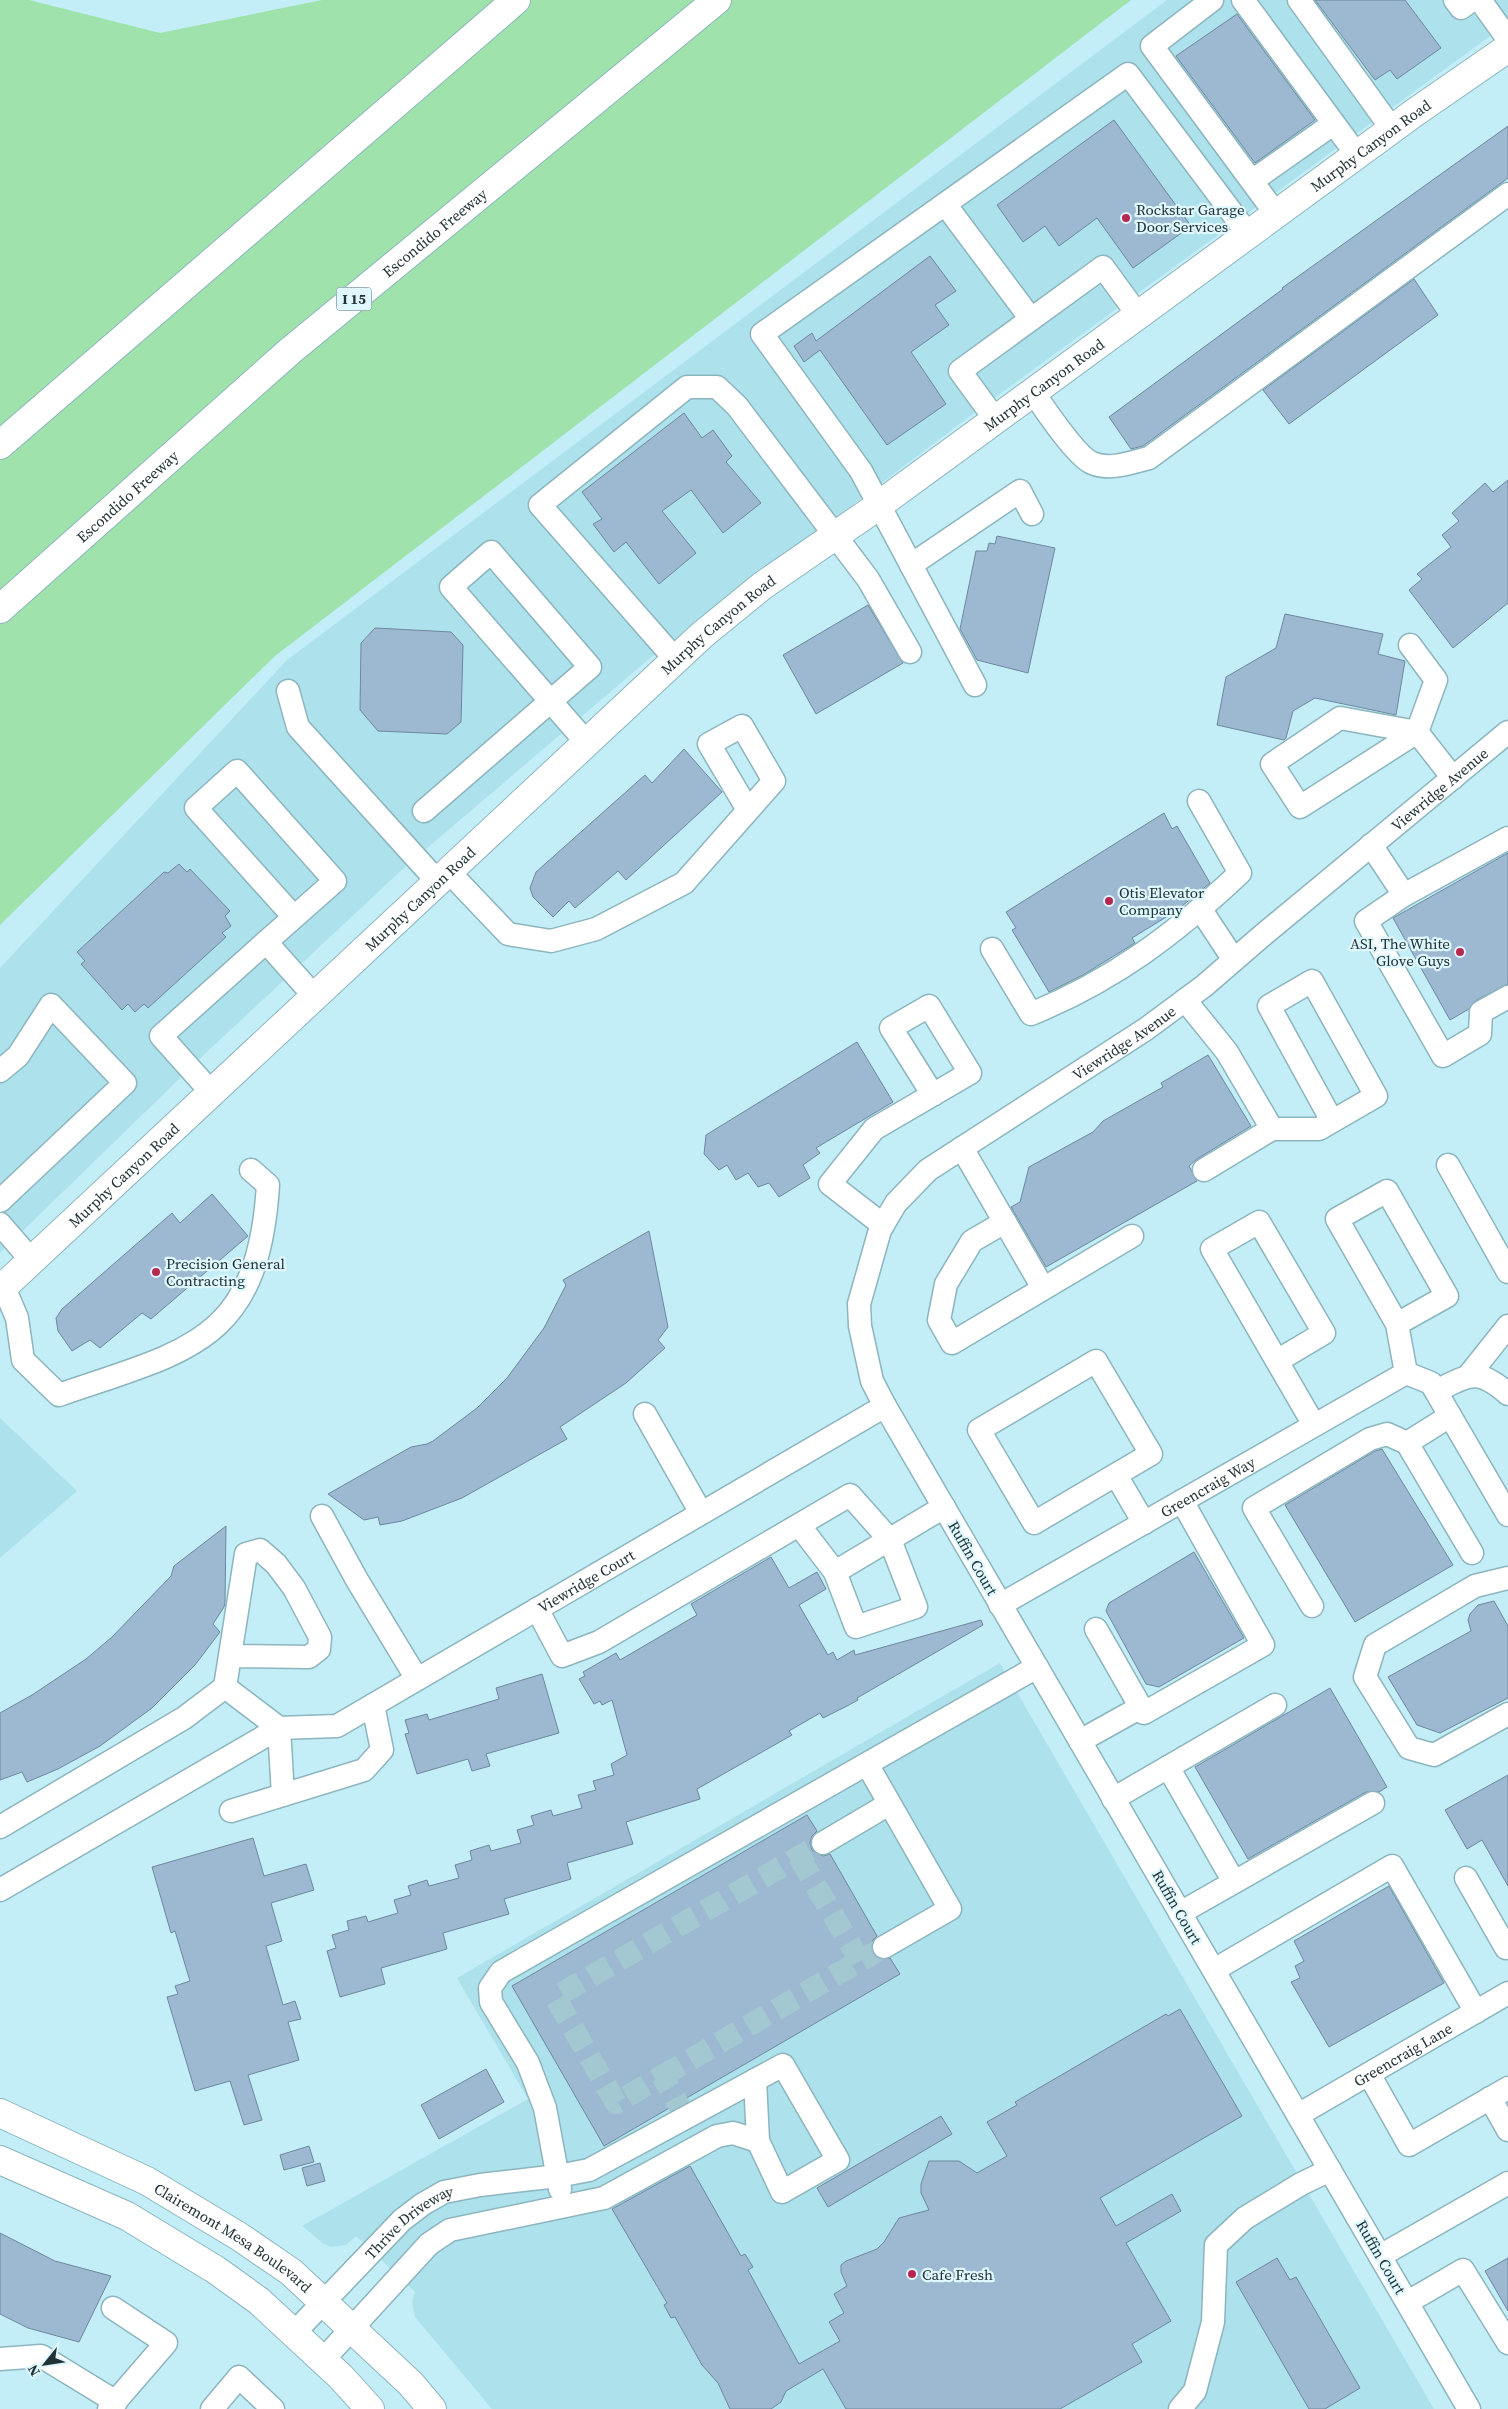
<svg xmlns="http://www.w3.org/2000/svg" width="1508" height="2409" font-family="'Source Serif 4',serif">
  <style>
    .built { fill: #ade1ec }
    .green { fill: #a0e2ac }
    .building { fill: #9db9d1; stroke: #6d889e }
    .lines { fill: none; stroke-linecap: round; stroke-linejoin: round }
    .minor-tunnel { stroke: #a3c8d1; stroke-width: 22; stroke-dasharray: 22 11; stroke-linecap: butt }
    .minor-casing { stroke: #8cb5be; stroke-width: 25 }
    .major-casing { stroke: #8cb5be; stroke-width: 30 }
    .highway-casing { stroke: #8cb5be; stroke-width: 30 }
    .minor { stroke: #fff; stroke-width: 22 }
    .major { stroke: #fff; stroke-width: 28 }
    .highway { stroke: #fff; stroke-width: 28 }
    .poi-dot { fill: #b72751; stroke: #dff8fe; stroke-width: 2 }
    .labels { text-anchor: middle; dominant-baseline: central; stroke-width: 4.5; stroke-linejoin: round; paint-order: stroke }
    .shield { fill: #dff8fe; stroke: #5a6d72; stroke-width: 1 }
    .shield-label { font-size: 14px; font-weight: bold; fill: #213236 }
    .street-label { font-size: 15px; fill: #213236; stroke: #dff8fe }
    .poi-label { font-size: 15px; fill: #213236; stroke: #dff8fe; text-anchor: start }
  </style>
  <rect width="100%" height="100%" fill="#c3eef8"/>
  <!-- built -->
  <path class="built" d="M1167,0H1508V23L974,413L649,659L406,866L209,1050L0,1253V968L287,660Z
    M0,1418L77,1491L0,1558Z
    M1000,1663L1434,2409H492L415,2317L412,2302L415,2292L356,2236L346,2245L331,2247L324,2244L302,2226L528,2099L457,1978Z"/>
  <!-- green -->
  <path class="green" d="M0,0H29L160,33L322,0H1131L275,656L0,925Z"/>
  <!-- building -->
  <path class="building" d="M1315,0H1405L1441,48L1397,79L1390,70L1375,80Z
    M1237,14L1315,120L1255,163L1176,56Z
    M1114,120L1191,226L1133,268L1097,218L1059,246L1045,226L1023,242L997,205Z
    M1508,126V178L1143,446L1131,449L1109,417L1283,289L1282,288Z
    M930,256L956,291L935,305L949,325L911,352L946,404L887,445L820,350L804,362L794,346L812,333L816,341Z
    M1414,279L1438,315L1289,424L1263,390Z
    M684,413L702,438L713,430L732,456L726,462L761,503L723,533L691,490L662,511L696,553L659,584L626,542L614,552L593,524L602,519L582,492Z
    M1508,480V603L1453,648L1409,590L1422,579L1417,574L1451,547L1442,535L1459,521L1452,513L1485,483L1493,492Z
    M997,536L1055,548L1028,673L977,660L960,629L976,551H987L989,543L995,544Z
    M868,605L903,663L816,714L783,655Z
    M1285,614L1383,634L1378,654L1405,661L1396,715L1315,698L1293,711L1286,738L1284,740L1217,725L1226,677L1276,648Z
    M375,628L451,632L463,645L461,722L447,734L378,731L360,710L361,643Z
    M684,749L722,792L626,880L618,871L575,908L569,901L553,917L533,897L530,888L536,872L645,775L652,783Z
    M1164,813L1172,829L1177,826L1210,883L1176,911L1132,938L1135,943L1083,975L1049,992L1012,930L1016,928L1006,912Z
    M1508,853V984L1475,1001L1469,1009L1450,1020L1393,918Z
    M179,864L187,872L190,869L230,911L225,916L231,926L222,933L226,937L148,1008L144,1004L135,1012L128,1004L122,1010L81,964L85,961L77,952L164,872L168,873Z
    M857,1042L893,1102L816,1148L820,1153L803,1165L810,1178L779,1197L769,1183L758,1187L748,1173L736,1180L727,1165L719,1170L704,1154L706,1135Z
    M1208,1055L1251,1126L1197,1159L1189,1166L1197,1181L1046,1267L1011,1207L1020,1202L1029,1167L1093,1132L1103,1121L1163,1087L1161,1083Z
    M212,1194L248,1236L151,1319L142,1313L100,1348L90,1340L72,1351L58,1331L56,1318L62,1309L172,1213L180,1223Z
    M649,1231L668,1327L658,1340L665,1348L626,1383L560,1427L567,1439L462,1498L402,1521L380,1525L378,1517L364,1520L328,1494L411,1447L427,1444L433,1441L477,1408L507,1378L544,1328L566,1285L563,1280Z
    M1382,1449L1453,1565L1355,1622L1285,1505L1375,1451Z
    M226,1526L225,1602L224,1607L213,1624L220,1632L195,1665L152,1708L100,1746L58,1769L27,1782L22,1772L0,1780V1713L32,1695L86,1659L112,1637L171,1576L174,1566Z
    M1194,1552L1244,1638L1159,1687L1146,1684L1106,1611L1109,1603Z
    M771,1557L789,1588L817,1572L826,1589L799,1605L828,1655L833,1652L837,1660L854,1650L855,1655L981,1620L983,1625L857,1698L858,1700L847,1706L823,1718L820,1713L789,1731L792,1735L697,1789L700,1799L626,1822L633,1844L567,1863L571,1879L504,1899L509,1914L443,1933L447,1949L381,1968L385,1984L340,1997L327,1951L336,1948L332,1935L349,1930L347,1921L366,1916L368,1922L398,1913L394,1900L411,1895L408,1886L427,1880L429,1886L459,1878L455,1865L472,1860L470,1851L489,1845L491,1851L521,1843L517,1830L534,1825L531,1816L551,1810L553,1816L582,1808L578,1795L596,1790L593,1781L614,1775L611,1764L627,1755L612,1700L602,1705L600,1701L594,1704L579,1679L585,1676L583,1672L616,1653L620,1660L697,1615L691,1604Z
    M1494,1601L1508,1626V1698L1440,1733L1417,1725L1388,1677L1471,1631L1468,1620L1470,1614L1478,1605Z
    M542,1674L559,1733L486,1754L490,1766L472,1771L468,1759L417,1774L405,1734L409,1733L405,1720L427,1714L429,1720L499,1699L496,1688Z
    M1330,1688L1387,1787L1379,1792H1366L1248,1859L1195,1767Z
    M1508,1775V1886L1482,1840L1467,1849L1445,1810Z
    M807,1815L817,1831L812,1836L810,1843L812,1850L823,1856L830,1854L877,1936L872,1941V1953L878,1959L890,1958L900,1974L604,2146L512,1986Z
    M253,1838L264,1876L306,1864L314,1890L271,1903L282,1941L266,1946L283,2005L295,2001L301,2019L288,2022L299,2060L248,2075L262,2120L244,2125L230,2081L195,2091L167,1997L178,1994L175,1986L190,1981L175,1931L171,1933L152,1867Z
    M1389,1886L1444,1983L1329,2047L1291,1982L1300,1978L1295,1966L1304,1961L1294,1941Z
    M1180,2009L1242,2116L1100,2198L1116,2226L1172,2194L1181,2211L1126,2243L1171,2321L1132,2344L1142,2362L1060,2409H846L823,2369L786,2391L781,2402L771,2409H730L718,2383L702,2365L675,2317L671,2318L664,2305L667,2303L612,2209L690,2166L741,2256L745,2254L753,2267L748,2270L799,2364L840,2341L829,2322L844,2313L834,2294L847,2286L841,2272V2265L846,2261L877,2249L884,2242L899,2218L929,2210L921,2193V2184L929,2161H959L977,2173L1007,2156L987,2122L1017,2105L1015,2102L1166,2014L1168,2016Z
    M486,2069L504,2102L439,2139L421,2105Z
    M941,2116L952,2134L828,2207L817,2188Z
    M309,2146L314,2162L284,2170L280,2155Z
    M320,2163L325,2181L307,2186L302,2168Z
    M0,2233L55,2261L111,2276L79,2342L28,2328L0,2314Z
    M1277,2258L1290,2280L1296,2277L1360,2388L1325,2409H1309L1236,2282Z
    M1508,2258V2311L1485,2271Z"/>
  <g class="lines">
    <!-- minor-tunnel -->
    <path class="minor-tunnel" d="M799,1857L860,1961
      M662,2076L884,1947
      M686,2117L662,2076L616,2103L555,1997L823,1843"/>
    <defs>
      <g id="minor">
        <path d="M1212,0L1152,46L1276,214"/>
        <path d="M1243,0L1357,155"/>
        <path d="M1299,0L1392,129"/>
        <path d="M1455,0L1461,8L1472,0"/>
        <path d="M1480,0L1508,39"/>
        <path d="M1252,181L1333,124"/>
        <path d="M945,204L1031,319"/>
        <path d="M1033,392C1044,408 1076,456 1092,463C1110,471 1132,462 1149,458L1508,194"/>
        <path d="M995,419L960,371L1103,267L1138,315"/>
        <path d="M911,565L1020,491L1032,514"/>
        <path d="M1410,645L1436,680L1417,732L1300,807L1272,764L1340,718L1417,732L1453,778"/>
        <path d="M676,660L540,505L687,387H717L737,406L868,579L910,652"/>
        <path d="M975,685L861,471L762,334L1128,74L1248,234"/>
        <path d="M288,691L298,727L438,882"/>
        <path d="M424,811L590,667L491,552L451,587L587,743"/>
        <path d="M1508,838L1404,895L1366,921L1443,1056L1480,1034L1481,1012L1508,997"/>
        <path d="M1371,845L1404,895"/>
        <path d="M449,872L508,934L551,941L596,929L684,883L774,781L742,726L709,744L748,810"/>
        <path d="M1201,910L1234,960"/>
        <path d="M266,942L335,881L237,771L196,808L294,917"/>
        <path d="M992,949L1031,1014C1114,980 1175,934 1240,873L1199,801"/>
        <path d="M1185,1000L1227,1052L1272,1129L1204,1170"/>
        <path d="M0,1071L18,1056L51,1005L125,1083L0,1201"/>
        <path d="M212,1093L161,1036L266,942L315,997"/>
        <path d="M1272,1129H1319L1376,1096L1312,981L1269,1006L1332,1121"/>
        <path d="M962,1148L1043,1288"/>
        <path d="M1448,1165L1508,1272"/>
        <path d="M1005,1222L972,1241L946,1284L939,1320L952,1343L1132,1236"/>
        <path d="M0,1224L32,1261"/>
        <path d="M883,1225L830,1184L874,1129L970,1073L929,1006L891,1028L933,1095"/>
        <path d="M4,1287L17,1318L23,1360L59,1395C189,1350 258,1343 268,1185L251,1170"/>
        <path d="M1397,1324L1447,1296L1387,1191L1337,1219L1397,1324L1406,1373"/>
        <path d="M1096,1361L1151,1454L1034,1523L979,1430Z"/>
        <path d="M1277,1361L1324,1333L1259,1222L1212,1249L1314,1425"/>
        <path d="M1469,1375L1508,1326"/>
        <path d="M1436,1391C1469,1375 1477,1367 1508,1394"/>
        <path d="M645,1414L701,1513"/>
        <path d="M1450,1416L1407,1443L1472,1553"/>
        <path d="M1116,1475L1144,1523"/>
        <path d="M322,1516L357,1580L417,1679"/>
        <path d="M835,1572L944,1507"/>
        <path d="M1508,1578L1475,1586L1375,1645L1365,1677L1409,1748L1434,1755L1508,1714"/>
        <path id="s1" d="M1000,1605L1406,1373L1431,1383L1508,1515"/>
        <path d="M1312,1606L1254,1508L1370,1439L1387,1434L1407,1443"/>
        <path d="M537,1609L562,1656L599,1642L850,1495L890,1540L916,1607L856,1627L835,1572L799,1525"/>
        <path d="M1096,1629L1144,1713L1263,1645L1182,1501"/>
        <path d="M225,1687L279,1728L283,1795"/>
        <path d="M1080,1741L1141,1707"/>
        <path d="M867,1764L950,1909L884,1947"/>
        <path d="M1168,1767L1234,1882"/>
        <path d="M1113,1799L1275,1705"/>
        <path d="M231,1811L364,1770L382,1750L373,1705"/>
        <path d="M0,1827L184,1718L225,1687L246,1554L260,1550L276,1564L294,1588L320,1637L319,1649L309,1657L230,1656"/>
        <path d="M823,1843L889,1804"/>
        <path d="M1466,1878L1506,1948L1508,1947"/>
        <path id="s2" d="M0,1890L279,1728L337,1726L885,1406"/>
        <path d="M1180,1913L1373,1803"/>
        <path d="M1214,1970L1392,1866L1476,2012"/>
        <path d="M1369,2074L1409,2145L1508,2088"/>
        <path d="M755,2080L758,2141"/>
        <path d="M1490,2098L1508,2130"/>
        <path id="s3" d="M1298,2115L1508,1993"/>
        <path d="M560,2189L545,2108L528,2063L491,2002L490,1988L501,1972L1037,1667"/>
        <path d="M1380,2256L1508,2183"/>
        <path d="M1408,2302L1463,2270L1508,2343"/>
        <path id="s4" d="M294,2333L402,2220L423,2204L444,2192L480,2185L558,2176L589,2170L783,2065L838,2160L782,2192L758,2141L733,2133L717,2136L604,2198L450,2230L429,2244L323,2360"/>
        <path d="M0,2359L41,2356L116,2402"/>
        <path d="M109,2409L166,2343L113,2308"/>
        <path d="M212,2409L239,2377L273,2409"/>
        <path d="M1180,2409L1195,2391L1213,2322L1216,2245L1245,2218L1301,2184L1330,2170"/>
        <path id="s5" d="M1469,2409L885,1406L872,1381L860,1326L859,1304L880,1230L896,1203L928,1170L1146,1029L1204,986L1263,935L1508,732"/>
      </g>
      <g id="major">
        <path id="s6" d="M0,1290L702,635L762,586L868,513L1414,113L1508,48"/>
        <path id="s7" d="M0,2113L147,2181L240,2237L291,2272L411,2384L432,2409"/>
        <path d="M0,2160L127,2216L216,2270L259,2301L341,2377L370,2409"/>
      </g>
      <g id="highway">
        <path d="M0,445L516,0"/>
        <path id="s8" d="M0,609L290,351L717,0"/>
      </g>
    </defs>
    <!-- minor casing -->
    <use href="#minor" class="minor-casing"/>
    <!-- major casing -->
    <use href="#major" class="major-casing"/>
    <!-- highway casing -->
    <use href="#highway" class="highway-casing"/>
    <!-- minor -->
    <use href="#minor" class="minor"/>
    <!-- major -->
    <use href="#major" class="major"/>
    <!-- highway -->
    <use href="#highway" class="highway"/>
  </g>
  <!-- markers -->
  <g class="poi-dot">
    <circle cx="1126" cy="218" r="5"/>
    <circle cx="1109" cy="901" r="5"/>
    <circle cx="1460" cy="952" r="5"/>
    <circle cx="156" cy="1272" r="5"/>
    <circle cx="912" cy="2274" r="5"/>
  </g>
  <g class="labels">
    <!-- shield labels -->
    <rect class="shield" x="336.5" y="287.5" width="35" height="23" rx="4"/>
    <g class="shield-label">
      <text x="354" y="299">I 15</text>
    </g>
    <!-- street labels -->
    <g class="street-label">
      <text stroke="none"><textPath href="#s6" startOffset="1789">Murphy Canyon Road</textPath></text>
      <text stroke="none"><textPath href="#s8" startOffset="575">Escondido Freeway</textPath></text>
      <text stroke="none"><textPath href="#s6" startOffset="1384">Murphy Canyon Road</textPath></text>
      <text stroke="none"><textPath href="#s8" startOffset="170">Escondido Freeway</textPath></text>
      <text stroke="none"><textPath href="#s6" startOffset="979">Murphy Canyon Road</textPath></text>
      <text stroke="none"><textPath href="#s5" startOffset="2060">Viewridge Avenue</textPath></text>
      <text stroke="none"><textPath href="#s6" startOffset="574">Murphy Canyon Road</textPath></text>
      <text stroke="none"><textPath href="#s5" startOffset="1655">Viewridge Avenue</textPath></text>
      <text stroke="none"><textPath href="#s6" startOffset="169">Murphy Canyon Road</textPath></text>
      <text stroke="none"><textPath href="#s1" startOffset="239">Greencraig Way</textPath></text>
      <text transform="translate(973 1558) rotate(60)">Ruffin Court</text>
      <text stroke="none"><textPath href="#s2" startOffset="669">Viewridge Court</textPath></text>
      <text transform="translate(1177 1907) rotate(60)">Ruffin Court</text>
      <text stroke="none"><textPath href="#s3" startOffset="121">Greencraig Lane</textPath></text>
      <text stroke="none"><textPath href="#s4" startOffset="161">Thrive Driveway</textPath></text>
      <text stroke="none"><textPath href="#s7" startOffset="265">Clairemont Mesa Boulevard</textPath></text>
      <text transform="translate(1381 2257) rotate(60)">Ruffin Court</text>
    </g>
    <!-- poi labels -->
    <g class="poi-label">
      <text x="1136" y="209">Rockstar Garage<tspan x="1136" dy="17">Door Services</tspan></text>
      <text x="1119" y="892">Otis Elevator<tspan x="1119" dy="17">Company</tspan></text>
      <text x="1450" y="943" text-anchor="end">ASI, The White<tspan x="1450" dy="17">Glove Guys</tspan></text>
      <text x="166" y="1263">Precision General<tspan x="166" dy="17">Contracting</tspan></text>
      <text x="922" y="2274">Cafe Fresh</text>
    </g>
  </g>
  <!-- north arrow -->
  <g transform="translate(45 2364) rotate(240)" stroke="#dff8fe" stroke-width="4" paint-order="stroke">
  <path d="M0-4L9 19L0 12L-9 19Z" fill="#213236"/>
  <text y="-8" font-size="14" font-weight="bold" text-anchor="middle" fill="#213236">N</text>
  </g>
</svg>
